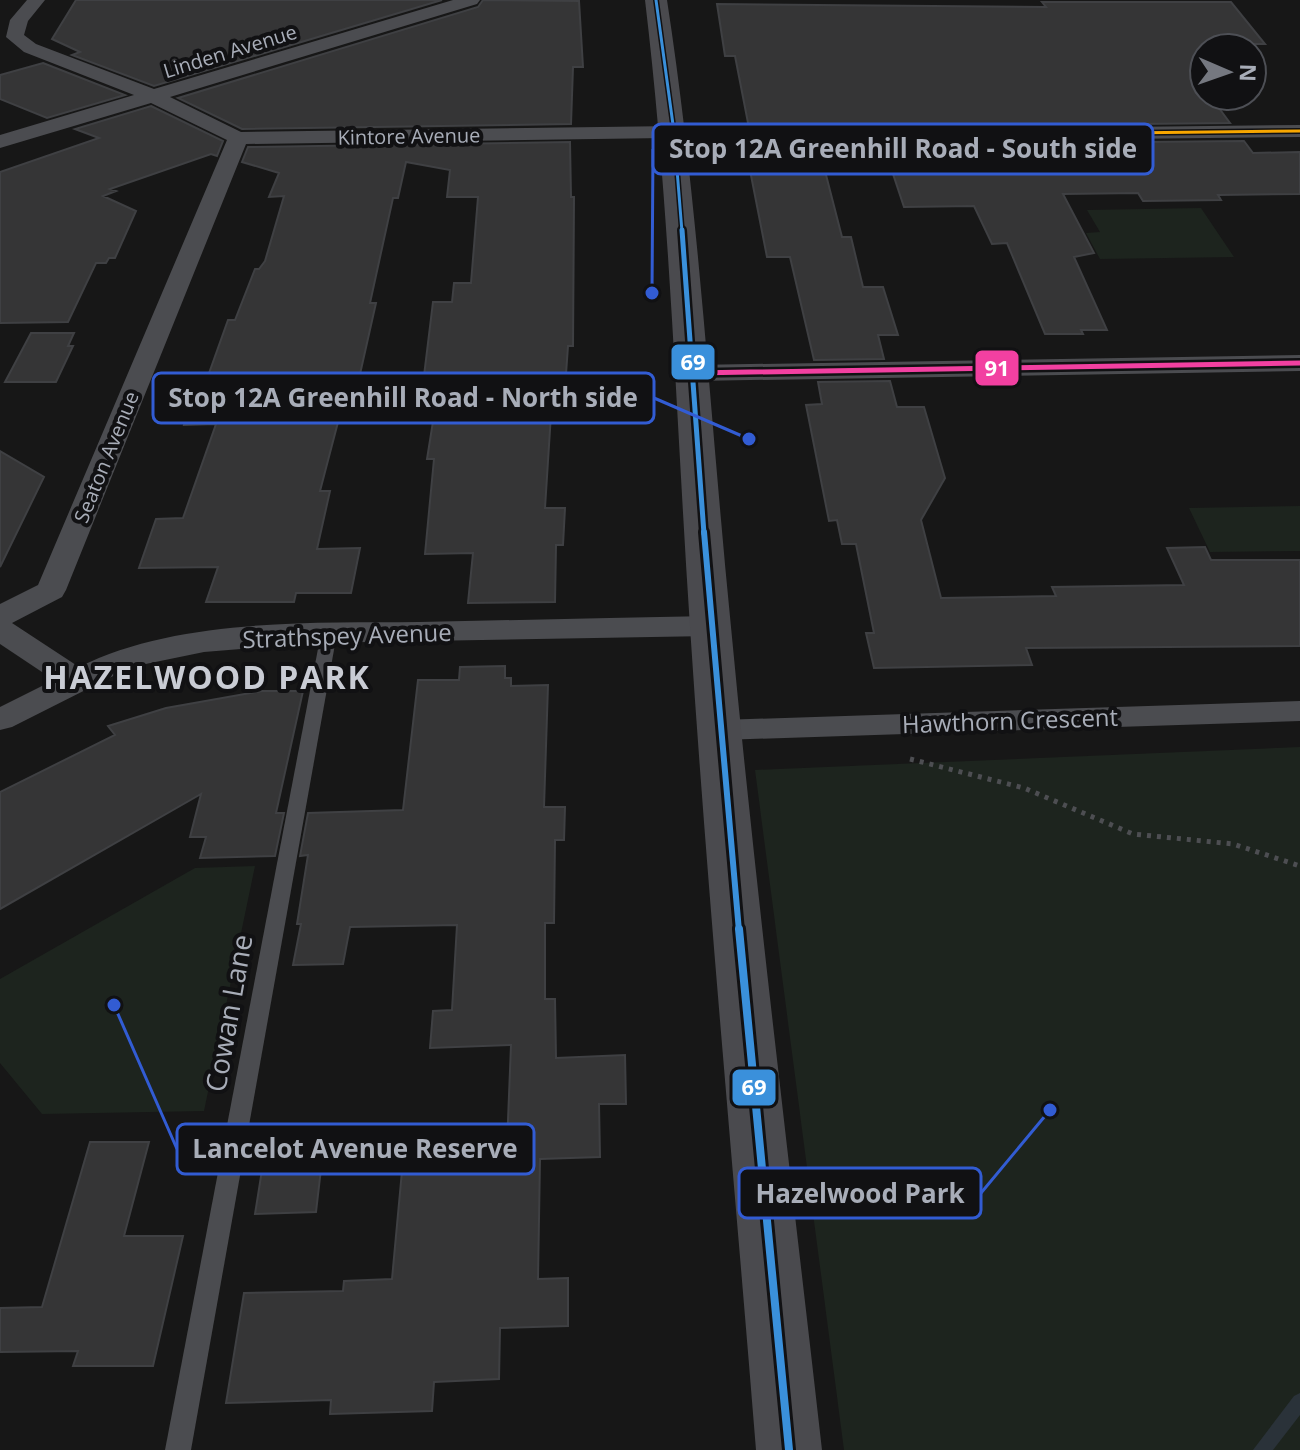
<svg xmlns="http://www.w3.org/2000/svg" width="1300" height="1450" font-family="'Open Sans',sans-serif">
  <style>
    .green { fill: #1d241e }
    .lines { fill: none; stroke-linecap: round; stroke-linejoin: round }
    .stream { fill: #2a3239; fill-rule: evenodd }
    .building { fill: #353536; stroke: #3f4043; stroke-width: 2 }
    .path { stroke: #4d4e52; stroke-width: 5; stroke-dasharray: 4 6; stroke-linecap: butt }
    .lane { fill: #4b4c50; fill-rule: evenodd }
    .street { fill: #4b4c50; fill-rule: evenodd }
    .secondary { fill: #4a4a4e; fill-rule: evenodd }
    .bus-1-far3-casing { stroke: #111113; stroke-width: 6 }
    .bus-1-far2-casing { stroke: #111113; stroke-width: 10 }
    .bus-1-far1-casing { stroke: #111113; stroke-width: 12 }
    .bus-1-casing { stroke: #111113; stroke-width: 14 }
    .bus-2-casing { stroke: #111113; stroke-width: 10 }
    .bus-3-casing { stroke: #111113; stroke-width: 6 }
    .bus-1-far3 { stroke: #3a90db; stroke-width: 3 }
    .bus-1-far2 { stroke: #3a90db; stroke-width: 5 }
    .bus-1-far1 { stroke: #3a90db; stroke-width: 6 }
    .bus-1 { stroke: #3a90db; stroke-width: 8 }
    .bus-2 { stroke: #f240a1; stroke-width: 5 }
    .bus-3 { stroke: #f7a600; stroke-width: 3 }
    .labels { text-anchor: middle; dominant-baseline: central; stroke-width: 8; stroke-linejoin: round; paint-order: stroke }
    .far-street-label { font-size: 20px; fill: #a8adb8; stroke: #111113 }
    .street-label { font-size: 24px; fill: #a8adb8; stroke: #111113 }
    .near-street-label { font-size: 28px; fill: #a8adb8; stroke: #111113 }
    .district-label { font-size: 32px; font-weight: bold; letter-spacing: 2px; fill: #c9ccd4; stroke: #111113 }
    .leader { fill: none; stroke: #325cd3; stroke-width: 3 }
    .callout-dot { fill: #325cd3; stroke: #111113; stroke-width: 3 }
    .callout { fill: #111113; stroke: #325cd3; stroke-width: 3 }
    .callout-label { font-size: 26px; text-anchor: middle; font-weight: bold; fill: #a8adb8 }
    .line-badge { stroke: #111113; stroke-width: 3 }
    .badge-label { font-size: 22px; text-anchor: middle; font-weight: bold; fill: #fff }
  </style>
  <rect width="100%" height="100%" fill="#171717"/>
  <!-- green -->
  <path class="green" d="M1201,208L1234,257L1100,259L1086,233L1100,232L1087,210Z
    M1300,506V551L1210,552L1189,508Z
    M1300,747V1450H844L755,770Z
    M255,866L204,1111L42,1114L0,1063V979L195,868Z"/>
  <g class="lines">
    <!-- stream -->
    <path class="stream" d="M1300,1393V1415L1273,1450H1253L1294,1396Z"/>
  </g>
  <!-- building -->
  <path class="building" d="M76,0H442L154,86L72,55L80,52L52,39Z
    M483,0L579,1L583,67H573L571,124L242,129L178,98L478,7Z
    M1042,2H1231L1265,44H1204V96H1210L1230,123L749,128L735,56H725L717,4L1046,7Z
    M43,63L125,95L47,118L0,99V75Z
    M151,106L223,141L217,156L211,154L110,189L116,191L103,196L136,211L115,258H109L106,263H96L68,322L0,323V172L99,138L75,129Z
    M1244,141L1253,153L1300,152V194L1218,195L1221,200L1143,201L1138,193L1063,194L1094,253L1074,257L1107,330H1081L1083,334H1045L1007,243L992,244L974,206L904,207L892,171H825L842,237H851L863,287H883L898,335H878L884,359L814,360L790,257H767L747,155L755,156L753,146Z
    M570,142L571,197H574L573,346H568L564,402L555,403L554,414H551L545,508H565L563,545H556L555,602L468,603L473,553L425,554L434,459H427L439,384H423L433,302H452L454,283H471L478,197H447L450,170L406,162L398,198H393L370,303H376L358,383L348,384L320,491H330L317,549L360,548L351,593H296L294,602H206L218,567L139,568L156,519L183,518L216,424L184,425L196,390H203L228,320H235L255,269H259L265,261L284,196L269,197L279,173L242,162L248,147Z
    M31,333H74L68,346H73L56,382H5Z
    M890,381L897,407H924L945,478L921,520L941,598L1056,596L1052,587L1184,585L1167,548L1205,547L1211,560H1300V646L1026,648L1032,665L874,668L866,633H874L856,544H842L837,520L829,521L806,405L822,404L818,382Z
    M0,451L44,477L0,567Z
    M505,666V678H511V686L548,685L544,807H565L564,840H555L554,923H545V999H555L556,1058L625,1055L626,1104H599L600,1157L540,1159L538,1279L568,1278V1326L500,1328L499,1379L434,1382L432,1411L330,1414L331,1400L226,1403L244,1293L343,1291L344,1281L392,1279L402,1171L506,1170L511,1045L430,1048L433,1011L452,1010L457,925L350,927L343,964L293,965L301,924H297L308,855L300,856L308,813L403,810L418,680H459L460,667Z
    M262,691H303L276,813H284L275,856L200,858L206,837H190L201,794L0,909V792L115,735L108,726L166,708Z
    M90,1142H149L124,1236H183L153,1366H73L78,1351L0,1352V1308L42,1307Z
    M321,1169L316,1212L255,1214L262,1170Z"/>
  <g class="lines">
    <!-- path -->
    <path class="path" d="M910,759L1024,788L1133,834L1233,844L1300,866"/>
    <!-- lane -->
    <path class="lane" d="M329,628L337,633L191,1450H165L321,633Z"/>
    <!-- street -->
    <path class="street" d="M27,0H45L28,21L24,35L36,44L154,89L453,0H480L477,4L170,97L241,132L674,126L684,132L1300,125V137L675,144L665,138L246,144L66,590L62,597L12,623L79,667C177,618 311,623 419,622C516,620 613,618 710,616L721,619L726,626L721,633L710,636L312,643L204,652L131,667L12,727L0,730V707L54,680L0,644V604L38,585L227,140L151,103L0,148V135L134,95L24,52L6,37L10,20Z
      M1300,355V371L694,381L685,378L681,373L685,368L694,365Z
      M1300,701V721L721,740L709,737L704,730L709,723L721,720Z"/>
    <!-- secondary -->
    <path class="secondary" d="M645,0H667C699,208 710,417 731,627C757,902 791,1176 822,1450H756C734,1176 708,901 690,627C676,417 670,209 645,0Z"/>
    <defs>
      <path id="bus-1-far3" d="M656,0L674,132L682,232"/>
      <path id="bus-1-far2" d="M682,230L704,534"/>
      <path id="bus-1-far1" d="M704,532L739,931"/>
      <path id="bus-1" d="M739,929L789,1450"/>
      <path id="bus-2" d="M694,373L1300,363"/>
      <path id="bus-3" d="M675,138L1300,131"/>
    </defs>
    <!-- bus-1-far3 casing -->
    <use href="#bus-1-far3" class="bus-1-far3-casing"/>
    <!-- bus-1-far2 casing -->
    <use href="#bus-1-far2" class="bus-1-far2-casing"/>
    <!-- bus-1-far1 casing -->
    <use href="#bus-1-far1" class="bus-1-far1-casing"/>
    <!-- bus-1 casing -->
    <use href="#bus-1" class="bus-1-casing"/>
    <!-- bus-2 casing -->
    <use href="#bus-2" class="bus-2-casing"/>
    <!-- bus-3 casing -->
    <use href="#bus-3" class="bus-3-casing"/>
    <!-- bus-1-far3 -->
    <use href="#bus-1-far3" class="bus-1-far3"/>
    <!-- bus-1-far2 -->
    <use href="#bus-1-far2" class="bus-1-far2"/>
    <!-- bus-1-far1 -->
    <use href="#bus-1-far1" class="bus-1-far1"/>
    <!-- bus-1 -->
    <use href="#bus-1" class="bus-1"/>
    <!-- bus-2 -->
    <use href="#bus-2" class="bus-2"/>
    <!-- bus-3 -->
    <use href="#bus-3" class="bus-3"/>
  </g>
  <g class="labels">
    <!-- far-street labels -->
    <g class="far-street-label">
      <text transform="translate(230 51) rotate(-17)">Linden Avenue</text>
      <text transform="translate(409 136) rotate(-1)">Kintore Avenue</text>
      <text transform="translate(106 457) rotate(-68)">Seaton Avenue</text>
    </g>
    <!-- street labels -->
    <g class="street-label">
      <text transform="translate(347 635) rotate(-2)">Strathspey Avenue</text>
      <text transform="translate(1010 720) rotate(-2)">Hawthorn Crescent</text>
    </g>
    <!-- near-street labels -->
    <g class="near-street-label">
      <text transform="translate(228 1013) rotate(-80)">Cowan Lane</text>
    </g>
    <!-- district labels -->
    <g class="district-label">
      <text x="207" y="676">HAZELWOOD PARK</text>
    </g>
  </g>
  <!-- callouts -->
  <path class="leader" d="M652 293L653 149M749 439L654 398M114 1005L177 1149M1050 1110L981 1193"/>
  <g class="callout-dot">
    <circle cx="652" cy="293" r="8"/>
    <circle cx="749" cy="439" r="8"/>
    <circle cx="114" cy="1005" r="8"/>
    <circle cx="1050" cy="1110" r="8"/>
  </g>
  <g class="callout">
    <rect x="653" y="124" width="500" height="50" rx="8"/>
    <rect x="153" y="373" width="501" height="50" rx="8"/>
    <rect x="177" y="1124" width="357" height="50" rx="8"/>
    <rect x="739" y="1168" width="242" height="50" rx="8"/>
  </g>
  <g class="callout-label">
    <text x="903" y="158">Stop 12A Greenhill Road - South side</text>
    <text x="403" y="407">Stop 12A Greenhill Road - North side</text>
    <text x="355" y="1158">Lancelot Avenue Reserve</text>
    <text x="860" y="1203">Hazelwood Park</text>
  </g>
  <g class="line-badge">
    <rect x="670" y="343" width="46" height="38" rx="8" fill="#3a90db"/>
    <rect x="974" y="349" width="46" height="38" rx="8" fill="#f240a1"/>
    <rect x="731" y="1068" width="46" height="39" rx="8" fill="#3a90db"/>
  </g>
  <g class="badge-label">
    <text x="693" y="370">69</text>
    <text x="997" y="376">91</text>
    <text x="754" y="1095">69</text>
  </g>
  <!-- north arrow -->
  <g transform="translate(1228 72) rotate(92)"><circle r="38" fill="#111113" stroke="#4d4f55" stroke-width="2"/>
  <path d="M0-6L14 30L0 20L-14 30Z" fill="#757880"/>
  <text y="-12" font-size="22" font-weight="bold" text-anchor="middle" fill="#a8adb8">N</text>
  </g>
</svg>
